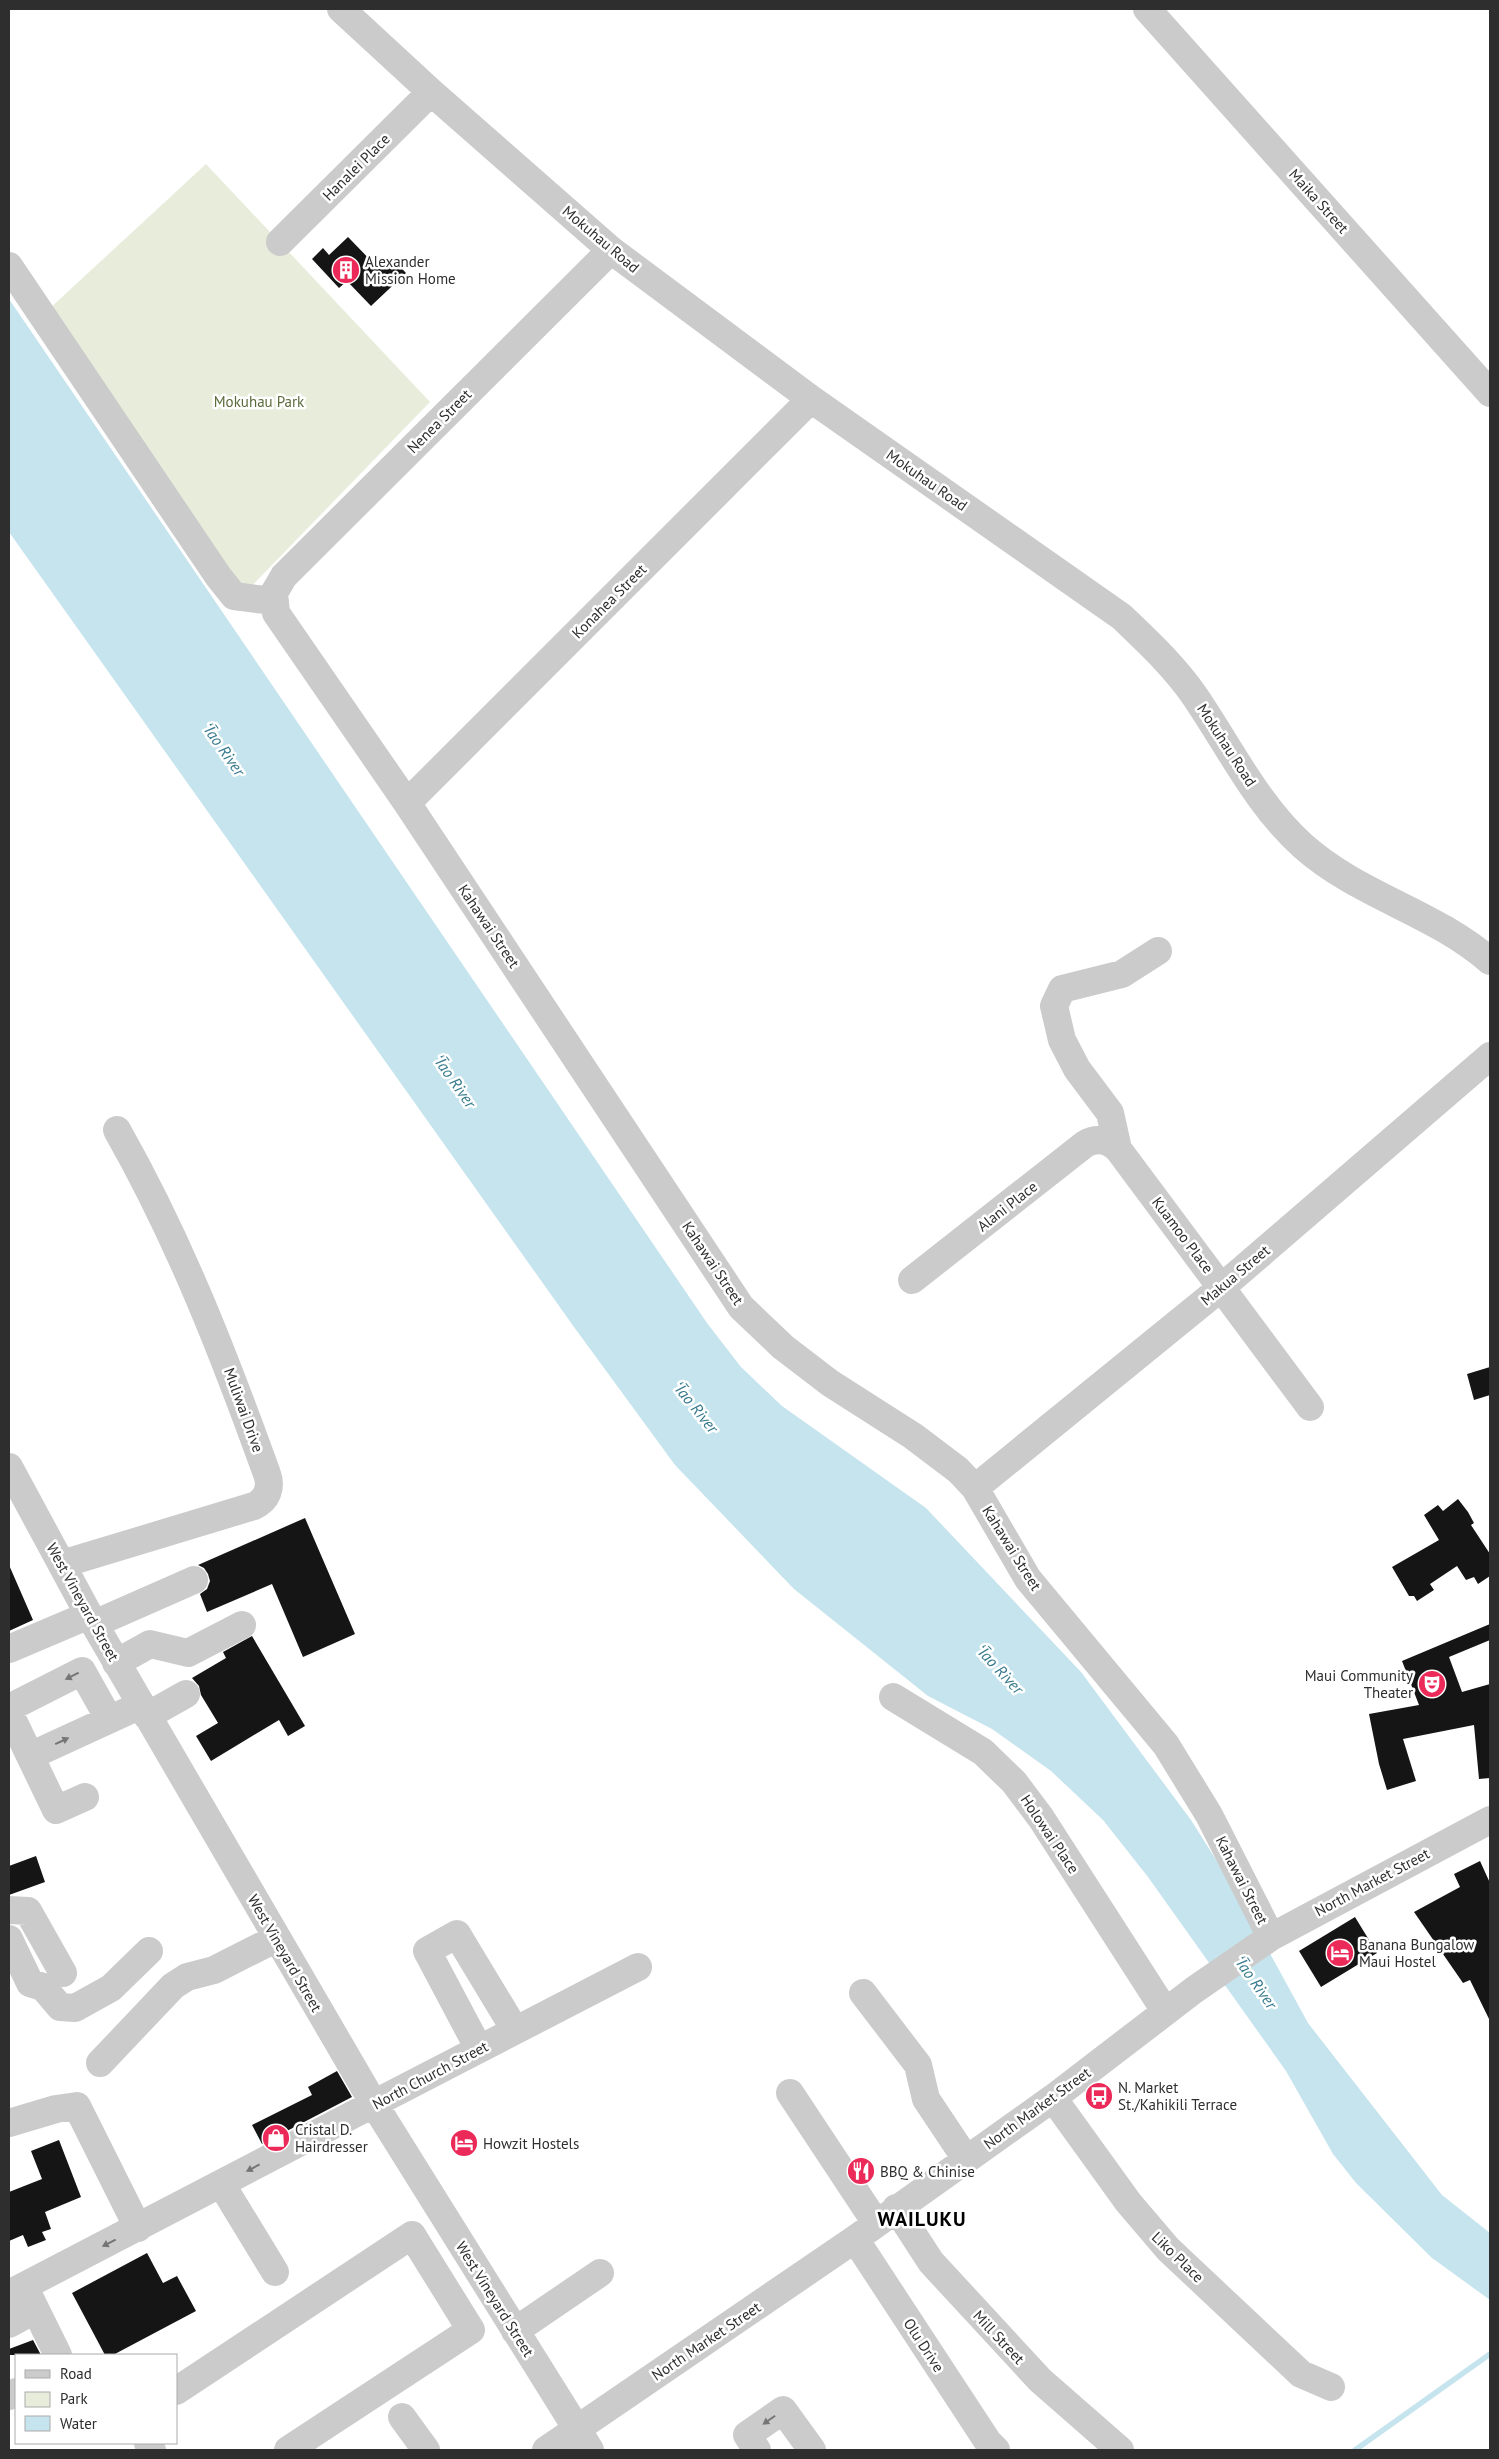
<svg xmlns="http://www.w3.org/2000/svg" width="1499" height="2459" font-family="'PT Sans',sans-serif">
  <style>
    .green { fill: #e7ecdb }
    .water { fill: #c6e4ed }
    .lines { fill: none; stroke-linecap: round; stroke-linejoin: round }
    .stream { stroke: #c6e4ed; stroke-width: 5.5 }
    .building { fill: #151515 }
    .minor { stroke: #cbcbcb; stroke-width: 28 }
    .oneway { fill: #757575 }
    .labels { text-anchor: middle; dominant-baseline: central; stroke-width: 5; stroke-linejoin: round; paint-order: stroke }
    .street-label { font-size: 15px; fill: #2e2e2e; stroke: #fff }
    .poi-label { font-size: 15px; fill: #2e2e2e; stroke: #fff; text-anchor: start }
    .park-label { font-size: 15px; fill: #5a6b3a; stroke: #fff }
    .water-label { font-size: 16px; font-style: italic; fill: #377a8c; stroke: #fff }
    .district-label { font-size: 20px; font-weight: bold; letter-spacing: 1px; fill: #000; stroke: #fff }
  </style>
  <rect width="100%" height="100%" fill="#fff"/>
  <!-- green -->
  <path class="green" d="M206,164L430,402L242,596L48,310Z"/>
  <!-- water -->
  <path class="water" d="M9,299L707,1323L741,1367L782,1406L926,1508L1081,1672L1191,1820L1237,1893L1308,2023L1442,2195L1490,2233V2300L1432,2258L1356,2183L1333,2154L1286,2071L1148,1877L1103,1820L1051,1771L992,1729L928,1696L794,1589L675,1465L574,1327L9,532Z"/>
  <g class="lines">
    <!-- stream -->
    <path class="stream" d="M1355,2450L1490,2354"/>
  </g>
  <!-- building -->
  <path class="building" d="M348,237L379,269L391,257L406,273L371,306L347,281L339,288L312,259L323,248L329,255Z
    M1490,1367V1395L1474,1400L1467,1374Z
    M1458,1499L1468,1512L1474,1523L1471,1525L1490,1554V1576L1478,1584L1474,1577L1466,1580L1457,1566L1430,1584L1434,1590L1417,1601L1414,1596H1409L1392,1567L1439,1540L1424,1515L1438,1505L1443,1511Z
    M305,1518L355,1634L303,1657L272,1584L207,1612L200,1594L207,1589L210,1581L208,1574L204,1568L198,1565Z
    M9,1565L33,1620L9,1631Z
    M1490,1624V1640L1449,1657L1462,1692L1490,1684V1778L1479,1779L1474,1725L1403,1739L1416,1781L1387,1790L1379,1764L1369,1714L1419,1705L1402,1661Z
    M252,1636L305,1726L288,1736L279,1720L211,1761L196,1736L218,1723L201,1695L199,1686L192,1678L226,1658L223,1652Z
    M36,1856L45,1882L9,1895V1866Z
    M1480,1861L1490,1883V2021L1470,1980L1463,1983L1414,1912L1460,1887L1454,1874Z
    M1355,1917L1377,1953L1321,1987L1299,1951Z
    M337,2071L352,2097L262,2144L252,2125L312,2095L308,2087Z
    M59,2140L81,2197L45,2212L51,2229L42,2232L46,2240L28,2247L23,2235L9,2241V2192L42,2179L31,2151Z
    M147,2253L163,2283L177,2276L196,2311L113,2355H105L72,2293Z
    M33,2340L41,2355H9V2349Z"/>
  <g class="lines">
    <!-- minor -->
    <path class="minor" d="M341,9L431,92L611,250L811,399L1122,617C1148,642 1174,666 1194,695C1229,746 1257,805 1303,846C1359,896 1434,912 1490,961
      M1147,9L1490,393
      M280,242L431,92
      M611,250L284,576L274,593L276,613L407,803L741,1307L783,1347L830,1383L913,1436L958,1470L975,1488L1028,1579L1166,1745L1209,1815L1271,1937
      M9,266L218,576L234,596L273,601
      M407,803L811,399
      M1118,1149L1110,1113L1077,1069L1062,1040L1054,1006L1062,989L1122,974L1158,951
      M912,1280L1085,1144C1097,1137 1109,1140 1118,1149L1310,1407
      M9,1467L89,1615L374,2104L590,2450
      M975,1488L1222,1287L1490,1056
      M62,1564L254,1506C267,1500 272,1488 267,1474C224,1355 180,1241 117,1130
      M94,1624L194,1580
      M9,1649L89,1615
      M116,1663L150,1644L188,1653L242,1625
      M893,1697L983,1752L1014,1782L1041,1818L1165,2011
      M9,1708L82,1671L109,1719
      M9,1712L30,1756L141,1705
      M147,1716L186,1694
      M30,1756L56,1810L85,1797
      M9,1910L28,1911L63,1973
      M9,1939L30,1983L43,1987L60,2007L75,2008L111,1988L149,1951
      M863,1993L918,2065L926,2099L966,2159
      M479,2049L427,1951L457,1934L515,2030
      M100,2063L173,1986L187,1977L214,1970L277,1938
      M790,2093L876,2223
      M1053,2098L1128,2202L1168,2249L1301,2374L1331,2387
      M9,2123L56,2109L77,2106L138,2228
      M222,2185L275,2272
      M896,2208L931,2262L1040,2380L1120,2450
      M855,2239L988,2442L996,2450
      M24,2286L58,2355
      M9,2294C218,2185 428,2075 638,1967
      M9,2324L35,2310
      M515,2331L600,2273
      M176,2391L412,2235L471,2330L288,2450
      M9,2396L16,2392
      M402,2417L426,2450
      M148,2443L152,2450
      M546,2450L855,2239L1053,2098L1194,1990L1271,1937L1490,1820
      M757,2450L747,2435L783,2410L812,2450"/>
  </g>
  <!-- one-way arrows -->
  <defs><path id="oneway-solid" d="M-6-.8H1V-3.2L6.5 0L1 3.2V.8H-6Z" transform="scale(1.25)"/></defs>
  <g class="oneway">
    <use href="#oneway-solid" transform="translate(72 1676) rotate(153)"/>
    <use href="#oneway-solid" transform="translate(62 1741) rotate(-25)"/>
    <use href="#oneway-solid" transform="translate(253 2168) rotate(152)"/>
    <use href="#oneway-solid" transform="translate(109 2243) rotate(153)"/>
    <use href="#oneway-solid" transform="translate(769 2420) rotate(145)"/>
  </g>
  <!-- icons -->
  <defs>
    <symbol id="building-disc" viewBox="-11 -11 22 22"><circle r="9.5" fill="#ec2a59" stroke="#fff"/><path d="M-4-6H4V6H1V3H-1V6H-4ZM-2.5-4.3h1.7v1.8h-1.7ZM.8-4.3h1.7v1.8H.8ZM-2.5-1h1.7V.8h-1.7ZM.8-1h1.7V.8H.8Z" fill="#fff"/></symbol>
    <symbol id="theatre-disc" viewBox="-11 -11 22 22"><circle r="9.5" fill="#ec2a59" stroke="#fff"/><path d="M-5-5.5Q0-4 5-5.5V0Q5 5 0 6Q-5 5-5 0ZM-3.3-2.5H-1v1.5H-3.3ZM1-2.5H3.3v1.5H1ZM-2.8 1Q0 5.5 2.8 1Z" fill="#fff"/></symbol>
    <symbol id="hotel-disc" viewBox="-11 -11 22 22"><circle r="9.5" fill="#ec2a59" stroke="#fff"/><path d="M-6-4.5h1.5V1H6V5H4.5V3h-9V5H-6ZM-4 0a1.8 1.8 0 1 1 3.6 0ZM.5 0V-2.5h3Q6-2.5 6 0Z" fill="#fff"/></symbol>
    <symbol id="bus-disc" viewBox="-11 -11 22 22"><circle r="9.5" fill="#ec2a59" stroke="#fff"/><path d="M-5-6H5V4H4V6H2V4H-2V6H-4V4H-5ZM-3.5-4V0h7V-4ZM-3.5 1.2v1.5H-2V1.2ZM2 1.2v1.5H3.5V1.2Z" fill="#fff"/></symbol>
    <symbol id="shop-disc" viewBox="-11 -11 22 22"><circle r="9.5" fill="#ec2a59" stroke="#fff"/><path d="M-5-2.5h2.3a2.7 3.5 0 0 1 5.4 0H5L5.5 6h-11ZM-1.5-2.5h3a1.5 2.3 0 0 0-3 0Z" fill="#fff"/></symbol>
    <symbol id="restaurant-disc" viewBox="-11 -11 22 22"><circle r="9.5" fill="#ec2a59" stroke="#fff"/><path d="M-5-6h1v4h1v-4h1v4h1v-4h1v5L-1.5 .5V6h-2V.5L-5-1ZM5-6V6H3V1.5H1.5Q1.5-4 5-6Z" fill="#fff"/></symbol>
  </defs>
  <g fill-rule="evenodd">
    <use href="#building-disc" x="330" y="254" width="32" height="32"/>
    <use href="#theatre-disc" x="1416" y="1668" width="32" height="32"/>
    <use href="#hotel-disc" x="1324" y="1937" width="32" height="32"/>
    <use href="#bus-disc" x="1083" y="2080" width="32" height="32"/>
    <use href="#shop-disc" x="260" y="2122" width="32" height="32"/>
    <use href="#hotel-disc" x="448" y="2127" width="32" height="32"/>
    <use href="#restaurant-disc" x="845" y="2155" width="32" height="32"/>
  </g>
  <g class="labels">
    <!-- street labels -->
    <g class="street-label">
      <text transform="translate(356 167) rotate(-45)">Hanalei Place</text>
      <text transform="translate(1319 201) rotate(48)">Maika Street</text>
      <text transform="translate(601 239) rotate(40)">Mokuhau Road</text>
      <text transform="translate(439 421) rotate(-45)">Nenea Street</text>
      <text transform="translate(927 480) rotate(35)">Mokuhau Road</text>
      <text transform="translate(609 601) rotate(-45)">Konahea Street</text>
      <text transform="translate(1227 745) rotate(57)">Mokuhau Road</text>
      <text transform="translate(489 926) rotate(56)">Kahawai Street</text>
      <text transform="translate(1007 1206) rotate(-38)">Alani Place</text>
      <text transform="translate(1183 1235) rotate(53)">Kuamoo Place</text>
      <text transform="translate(713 1263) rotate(56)">Kahawai Street</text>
      <text transform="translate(1235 1275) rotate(-40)">Makua Street</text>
      <text transform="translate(244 1410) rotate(70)">Muliwai Drive</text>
      <text transform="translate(1012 1548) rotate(58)">Kahawai Street</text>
      <text transform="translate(83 1602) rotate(61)">West Vineyard Street</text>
      <text transform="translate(1050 1834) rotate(56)">Holowai Place</text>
      <text transform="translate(1242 1880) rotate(63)">Kahawai Street</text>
      <text transform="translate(1372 1882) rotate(-28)">North Market Street</text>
      <text transform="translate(285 1953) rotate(60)">West Vineyard Street</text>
      <text transform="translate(430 2075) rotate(-28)">North Church Street</text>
      <text transform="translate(1037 2108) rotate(-36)">North Market Street</text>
      <text transform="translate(1178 2257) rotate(44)">Liko Place</text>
      <text transform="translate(495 2299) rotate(58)">West Vineyard Street</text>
      <text transform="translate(999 2337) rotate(47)">Mill Street</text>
      <text transform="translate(706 2341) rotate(-34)">North Market Street</text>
      <text transform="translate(924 2345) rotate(57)">Olu Drive</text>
    </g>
    <!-- poi labels -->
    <g class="poi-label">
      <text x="365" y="261">Alexander<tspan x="365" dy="17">Mission Home</tspan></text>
      <text x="1413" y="1675" text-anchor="end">Maui Community<tspan x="1413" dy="17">Theater</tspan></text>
      <text x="1359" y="1944">Banana Bungalow<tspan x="1359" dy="17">Maui Hostel</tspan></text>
      <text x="1118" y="2087">N. Market<tspan x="1118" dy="17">St./Kahikili Terrace</tspan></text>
      <text x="295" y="2129">Cristal D.<tspan x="295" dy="17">Hairdresser</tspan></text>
      <text x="483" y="2143">Howzit Hostels</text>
      <text x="880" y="2171">BBQ &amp; Chinise</text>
    </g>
    <!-- park labels -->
    <g class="park-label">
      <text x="259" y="401">Mokuhau Park</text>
    </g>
    <!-- water labels -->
    <g class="water-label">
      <text transform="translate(224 749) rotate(55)">ʻĪao River</text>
      <text transform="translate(455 1081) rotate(55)">ʻĪao River</text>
      <text transform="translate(696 1407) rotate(51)">ʻĪao River</text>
      <text transform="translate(1000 1669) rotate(47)">ʻĪao River</text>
      <text transform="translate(1256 1982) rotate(55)">ʻĪao River</text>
    </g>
    <!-- district labels -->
    <g class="district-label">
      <text x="922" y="2219">WAILUKU</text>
    </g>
  </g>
  <!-- border -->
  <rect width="1499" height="2459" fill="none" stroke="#2e2e2e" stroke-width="20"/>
  <!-- legend -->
  <rect x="15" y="2354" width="162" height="90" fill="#ffffff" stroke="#ababab"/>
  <rect x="25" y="2370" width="25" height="8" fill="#cbcbcb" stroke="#ababab"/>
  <text x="60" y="2379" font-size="15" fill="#2e2e2e">Road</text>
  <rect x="25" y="2392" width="25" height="15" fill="#e7ecdb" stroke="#ababab"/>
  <text x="60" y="2404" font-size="15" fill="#2e2e2e">Park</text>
  <rect x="25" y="2416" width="25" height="15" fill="#c6e4ed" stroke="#ababab"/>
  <text x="60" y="2429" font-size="15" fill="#2e2e2e">Water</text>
</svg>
